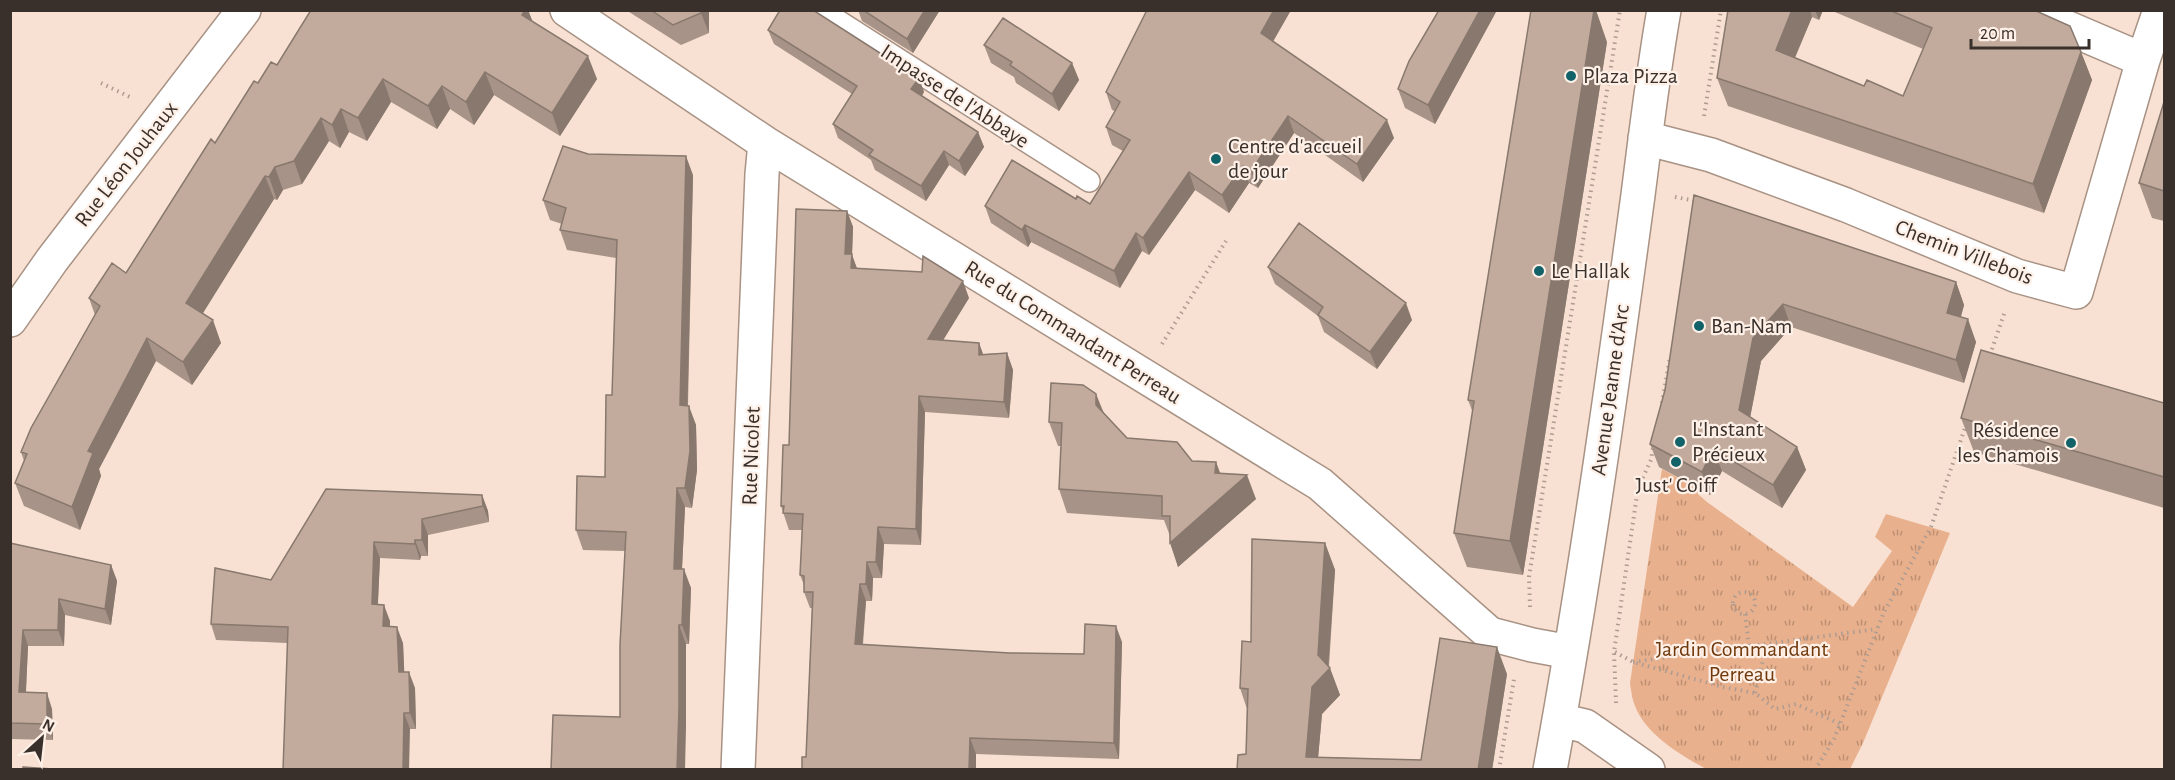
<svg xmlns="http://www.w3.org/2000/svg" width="2175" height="780" font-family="'Alegreya Sans',sans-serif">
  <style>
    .park { fill: url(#park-tufts) }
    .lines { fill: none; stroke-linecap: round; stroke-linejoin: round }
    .service-casing { stroke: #a89284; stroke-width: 24 }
    .minor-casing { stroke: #a89284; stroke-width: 36 }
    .tertiary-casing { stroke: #a89284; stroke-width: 36 }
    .path { stroke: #ae9c91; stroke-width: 4; stroke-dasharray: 1.5 4.5; stroke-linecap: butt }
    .service { stroke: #fff; stroke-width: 21 }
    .minor { stroke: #fff; stroke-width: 33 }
    .tertiary { stroke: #fff; stroke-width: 33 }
    .wall { fill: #a79387 }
    .shaded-wall { fill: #88786e }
    .building { fill: #c2ab9d; stroke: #88786e; stroke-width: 1.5 }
    .poi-dot { fill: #126269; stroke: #fef0e7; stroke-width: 2 }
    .labels { text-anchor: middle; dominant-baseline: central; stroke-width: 4.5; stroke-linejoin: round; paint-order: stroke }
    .poi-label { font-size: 22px; fill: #39302b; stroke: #fef0e7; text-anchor: start }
    .street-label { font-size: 22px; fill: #39302b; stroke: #fef0e7 }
    .park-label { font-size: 22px; fill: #70390d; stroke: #fef0e7 }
  </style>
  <defs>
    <pattern id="park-tufts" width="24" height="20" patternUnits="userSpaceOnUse" patternTransform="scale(1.5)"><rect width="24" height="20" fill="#e9b08d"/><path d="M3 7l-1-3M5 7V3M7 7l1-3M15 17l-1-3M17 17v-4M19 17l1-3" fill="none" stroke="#be9073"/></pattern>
  </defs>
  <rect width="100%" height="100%" fill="#f8e1d2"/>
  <!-- park -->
  <path class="park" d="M1662,469L1700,490L1698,494L1707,502L1853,607L1892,551L1875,537L1886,514L1950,533L1863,743L1850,769H1706C1681,755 1646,735 1635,706C1632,699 1631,690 1630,683Z"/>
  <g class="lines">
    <defs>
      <path id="service" d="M821,10L1089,181"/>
      <path id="minor" d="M567,10L765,143L1320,484L1490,634L1532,645L1570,652
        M2026,10L2143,60
        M1645,138L1711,155L1846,205L2017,276L2076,292L2143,60L2160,10
        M1559,720L1585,726L1648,770
        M738,770L762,174L765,143
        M1550,770C1585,579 1612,387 1638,195C1646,133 1653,72 1664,10"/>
      <path id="tertiary" d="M10,320L52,260L244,10"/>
    </defs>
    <!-- service casing -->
    <use href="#service" class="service-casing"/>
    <!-- minor casing -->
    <use href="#minor" class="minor-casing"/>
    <!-- tertiary casing -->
    <use href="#tertiary" class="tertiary-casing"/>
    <!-- path -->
    <path class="path" d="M101,83L130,97
      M1704,116L1721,10
      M1675,197L1696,201
      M1162,344L1226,241
      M1990,355L2005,311
      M1662,403L1670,357
      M1733 603a11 11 0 1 1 22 0a11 11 0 1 1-22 0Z
      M1530,607L1529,577L1620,10
      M1745,614L1749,646
      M1615,652L1633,662L1723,687L1755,693L1775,709L1796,704L1840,724
      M1633,662L1877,629
      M1755,693L1767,643
      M1616,703L1614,652L1638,488L1651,460L1653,448
      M1499,770L1514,679
      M1815,770L1834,739L1884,612L1931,527L1966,425"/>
    <!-- service -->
    <use href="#service" class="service"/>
    <!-- minor -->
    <use href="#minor" class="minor"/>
    <!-- tertiary -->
    <use href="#tertiary" class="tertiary"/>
  </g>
  <!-- wall -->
  <path class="wall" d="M528,10L532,21L597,79L560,136L494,95L474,125L450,109L437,129L391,102L367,141L349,132L340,148L329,141L302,184L283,190L277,200L274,199L202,314L221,343L192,385L156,361L99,469L101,476L80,530L24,506L15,483L24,461L21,452L95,315L89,298L126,273L215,143L258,83L277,65Z
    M626,10H709V33L681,45Z
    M858,10H940L913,53L862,21Z
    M1291,10L1273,42L1394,138L1363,182L1294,133L1258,188L1249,183L1229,213L1195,190L1149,255L1142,251L1120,288L1031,242L1028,247L991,223L985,206L1076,199L1090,204L1123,151L1112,145L1106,127L1115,111L1112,110L1106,92Z
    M1437,10H1497L1435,124L1405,108L1398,89L1439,12Z
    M1728,10H1823L1819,20L1812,17L1795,58L1864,86L1903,96L1923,49L1830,10H2034L2081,52L2092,80L2044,213L1728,106L1717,78Z
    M768,30L919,78L924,92L922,96L978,132L984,147L965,176L949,165L926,201L875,170L871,160L838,138L833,124L852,94L774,44Z
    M1607,42L1523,575L1467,567L1454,533L1473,413L1468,400Z
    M984,45L1072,63L1079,80L1059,111L1016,83L1014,77L991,63Z
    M2164,102V221L2152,218L2139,183Z
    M588,154L693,175L688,406L696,425L697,470L692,508L685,507L682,569L691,588L689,644H686V727L620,717L625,551L583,550L576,530L605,477L612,395L616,258L567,250L560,230L562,224L550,220L543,200Z
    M1694,195L1956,282L1964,305L1961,317L1976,342L1964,383L1791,327L1761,361L1750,418L1797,447L1806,470L1782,508L1722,471L1710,495L1659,467L1650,444L1665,390Z
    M847,211L853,227L852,255L857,269L969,298L943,340L979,343L983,354L1007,353L1013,370L1009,418L925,412L921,545L884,544L882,578H873L872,601H866L863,645L1010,653L1084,654L1122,642L1119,759L976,754L806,757L812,608H810L804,592V585L800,575L802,530H789L781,506L789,445Z
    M1268,267L1412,320L1377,369L1324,332L1318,316L1275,284Z
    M1096,394L1104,413L1127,438L1192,461L1216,462L1220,474L1256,499L1178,567L1170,536L1164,520L1067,513L1059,489L1061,446H1058L1049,422Z
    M2164,403V508L1974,452L1961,418Z
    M482,495L488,511L489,522L428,535V556H421L420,560L380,558L378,604L390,621V626L403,643L404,672L415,688L416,729H410L287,643L216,640L211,624L271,580Z
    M10,543L111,565L117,581L111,625L65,615L64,646H28L26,693L52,709L53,740L10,739Z
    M1325,543L1335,570L1329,667L1340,695L1322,714L1318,757L1421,760L1507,674L1492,770L1246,754L1247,709L1240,688L1251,642Z"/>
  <!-- shaded-wall -->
  <path class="shaded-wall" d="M525,10H528L536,30L522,15Z
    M701,10H709V33L701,13Z
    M925,10H940L913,53L907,39Z
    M1274,10H1291L1267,51L1261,33Z
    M1480,10H1497L1435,124L1428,105Z
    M1594,10H1596L1607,42L1523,575L1510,541Z
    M1792,10H1810L1812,17L1786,78L1776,50Z
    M1815,10H1823L1819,20Z
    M2081,52L2092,80L2044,213L2033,184Z
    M588,56L597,79L560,136L552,113Z
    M1072,63L1079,80L1059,111L1052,94Z
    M485,72L494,95L474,125L466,102Z
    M919,78L924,92L916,104L911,89Z
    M383,79L391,102L367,141L358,118Z
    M442,86L450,109L437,129L428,106Z
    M341,109L349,132L340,148L332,125Z
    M1288,116L1294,133L1258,188L1251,171Z
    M321,118L329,141L302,184L294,161Z
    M1387,120L1394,138L1363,182L1357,164Z
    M978,132L984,147L965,176L959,161Z
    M944,151L949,165L926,201L921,186Z
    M686,156L693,175L687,425L680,405Z
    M1243,166L1249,183L1229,213L1222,195Z
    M275,167L283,190L277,200L269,177Z
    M1189,172L1195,190L1149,255L1143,238Z
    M265,176L274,199L195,326L186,303Z
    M847,211L853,227L852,255L858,271L851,268L845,254Z
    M1025,225L1031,242L1028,247L1022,230Z
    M1136,233L1142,251L1120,288L1114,271Z
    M963,281L969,298L934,355L928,339Z
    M1956,282L1964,305L1955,336L1947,313Z
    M1406,303L1412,320L1377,369L1370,352Z
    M1783,304L1791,327L1761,361L1747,433L1739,410L1753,338Z
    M1968,319L1976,342L1964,383L1956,360Z
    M213,320L221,343L192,385L183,362Z
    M147,338L156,361L99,469L101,476L80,530L72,507L88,451Z
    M979,343L985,360L979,355Z
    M1007,353L1013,370L1009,418L1004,402Z
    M1096,394L1105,418L1096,405Z
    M919,396L925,412L921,545L916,529Z
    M689,406L696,425L697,470L692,508L685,488Z
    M1797,447L1806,470L1782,508L1773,485Z
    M1713,449L1722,471L1710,495L1702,472Z
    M1216,462L1225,486L1247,475L1256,499L1178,567L1170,543L1215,473Z
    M677,488L685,507L681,589L674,569Z
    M482,495L488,511L489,522L483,506Z
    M422,519L428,535V556L422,540Z
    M878,527L884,544L882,578L876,562Z
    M415,540L421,556L420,560L415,544Z
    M374,542L380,558L377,620L372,604Z
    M1325,543L1335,570L1328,670L1330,668L1340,695L1322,714L1317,770L1306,757L1312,687L1318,655Z
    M867,562L873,578L872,601L866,584Z
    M111,565L117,581L111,625L105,609Z
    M684,569L691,588L689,644L682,625Z
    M860,584L866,601L861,661L855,644Z
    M59,599L65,615L64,646L58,630Z
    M384,605L390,621L389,642L383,626Z
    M679,625L686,644V727L685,770H677Z
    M1116,626L1122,642L1119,759L1114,743Z
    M397,627L403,643L405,688L399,672Z
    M23,630L28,646L25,708L19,692Z
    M1497,647L1507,674L1492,770H1478Z
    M409,672L415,688L416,729L410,713Z
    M47,693L52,709L53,740L47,724Z
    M404,713L410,729L409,770H403Z
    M970,738L976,754V770H969Z"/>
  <!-- building -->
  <path class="building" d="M311,10H525L522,15L588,56L552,113L485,72L466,102L442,86L428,106L383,79L358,118L341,109L332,125L321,118L294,161L275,167L269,177L265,176L186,303L213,320L183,362L147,338L88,451L93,453L72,507L15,483L27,454L21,452L31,428L100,306L89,298L112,263L126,273L211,139L215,143L254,81L258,83L271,62L277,65Z
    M651,10H701V13L673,25Z
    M780,10H813L919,78L911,89L978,132L959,161L944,151L921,186L869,155L873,150L833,124L857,86L768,30Z
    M863,10H925L907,39Z
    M1147,10H1274L1261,33L1387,120L1357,164L1288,116L1251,171L1243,166L1222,195L1189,172L1143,238L1136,233L1114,271L1025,225L1022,230L985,206L1012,160L1076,199L1077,196L1090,204L1130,140L1106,127L1120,102L1106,92Z
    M1439,10H1480L1428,105L1398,89L1409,61Z
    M1531,10H1594L1510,541L1454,533L1474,401L1468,400Z
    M1728,10H1792L1776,50L1864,86L1867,80L1903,96L1932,28L1889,10H2034L2070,26L2081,52L2033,184L1717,78Z
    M1003,18L1072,63L1052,94L1010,65L1012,62L984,45Z
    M2164,102V191L2139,183Z
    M563,146L588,154L686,156L680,405L689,406L690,451L685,488H677L674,569H684L682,625H679V708L677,770H551L553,715L620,717V645L626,532L576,530L577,476L605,477L606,395H612L617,240L560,230L566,208L543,200Z
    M1694,195L1956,282L1947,313L1968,319L1956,360L1783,304L1753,338L1739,410L1797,447L1773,485L1713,449L1702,472L1650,444L1665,390Z
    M796,209L847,211L845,254H852L851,268L922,272L923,256L963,281L928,339L979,343V355L1007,353L1004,402L919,396L916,529L878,527L876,562H867L866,584H860L855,644L1010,653L1084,654L1085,624L1116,626L1114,743L970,738L969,770H802V757H806L813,592H804V576L800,575L803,514L783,513L784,506H781L783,445H789Z
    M1299,223L1406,303L1370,352L1318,315L1323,307L1268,267Z
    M1981,350L2164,403V477L1961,418Z
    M1051,383L1083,385L1096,394V405L1127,438L1177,442L1192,461L1216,462L1215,473L1247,475L1170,543V516H1162V496L1059,489L1062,423L1049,422Z
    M326,489L482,495L483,506L422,519V540H415V544L374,542L372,604L384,605L383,626L397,627L399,672H409L410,713H404L403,770H283L288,627L211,624L215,568L271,580Z
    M1252,539L1325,543L1318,655L1330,668L1312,687L1306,757L1421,760L1440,638L1497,647L1478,770H1237L1238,755L1246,754L1248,689L1240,688L1242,641L1251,642Z
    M10,543L111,565L105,609L59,599L58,630H23L19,692L47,693V724L10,723Z
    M23,767L67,770H23Z"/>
  <!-- markers -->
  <g class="poi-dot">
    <circle cx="1571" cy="76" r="6"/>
    <circle cx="1216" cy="159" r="6"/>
    <circle cx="1539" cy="271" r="6"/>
    <circle cx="1699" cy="326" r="6"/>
    <circle cx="1680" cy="442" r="6"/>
    <circle cx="2071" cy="443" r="6"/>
    <circle cx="1676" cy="462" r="6"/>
  </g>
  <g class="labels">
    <!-- poi labels -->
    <g class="poi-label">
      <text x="1583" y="76">Plaza Pizza</text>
      <text x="1228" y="146">Centre d'accueil<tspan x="1228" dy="25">de jour</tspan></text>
      <text x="1551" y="271">Le Hallak</text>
      <text x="1711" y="326">Ban-Nam</text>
      <text x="1692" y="429">L'Instant<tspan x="1692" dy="25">Précieux</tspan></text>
      <text x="2059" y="430" text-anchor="end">Résidence<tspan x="2059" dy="25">les Chamois</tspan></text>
      <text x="1676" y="485" text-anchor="middle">Just' Coiff</text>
    </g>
    <!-- street labels -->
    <g class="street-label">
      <text transform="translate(955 96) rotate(33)">Impasse de l'Abbaye</text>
      <text transform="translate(126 164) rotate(-52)">Rue Léon Jouhaux</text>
      <text transform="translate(1964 252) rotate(21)">Chemin Villebois</text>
      <text transform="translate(1073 332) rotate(32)">Rue du Commandant Perreau</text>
      <text transform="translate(1610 390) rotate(-82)">Avenue Jeanne d'Arc</text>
      <text transform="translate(751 456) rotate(-88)">Rue Nicolet</text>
    </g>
    <!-- park labels -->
    <g class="park-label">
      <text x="1742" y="649">Jardin Commandant<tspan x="1742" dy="25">Perreau</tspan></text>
    </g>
  </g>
  <!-- border -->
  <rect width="2175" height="780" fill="none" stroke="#39302b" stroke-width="24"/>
  <!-- north arrow -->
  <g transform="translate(42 738) rotate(27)" stroke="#fef0e7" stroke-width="4.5" paint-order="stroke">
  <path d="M0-4.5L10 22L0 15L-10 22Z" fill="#39302b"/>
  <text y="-9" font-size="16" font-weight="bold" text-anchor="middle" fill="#39302b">N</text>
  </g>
  <!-- scale -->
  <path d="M1971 39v9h118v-9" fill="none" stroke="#39302b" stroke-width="3"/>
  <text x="1980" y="39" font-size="18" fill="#39302b" stroke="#fef0e7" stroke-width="4.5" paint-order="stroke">20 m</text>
</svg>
